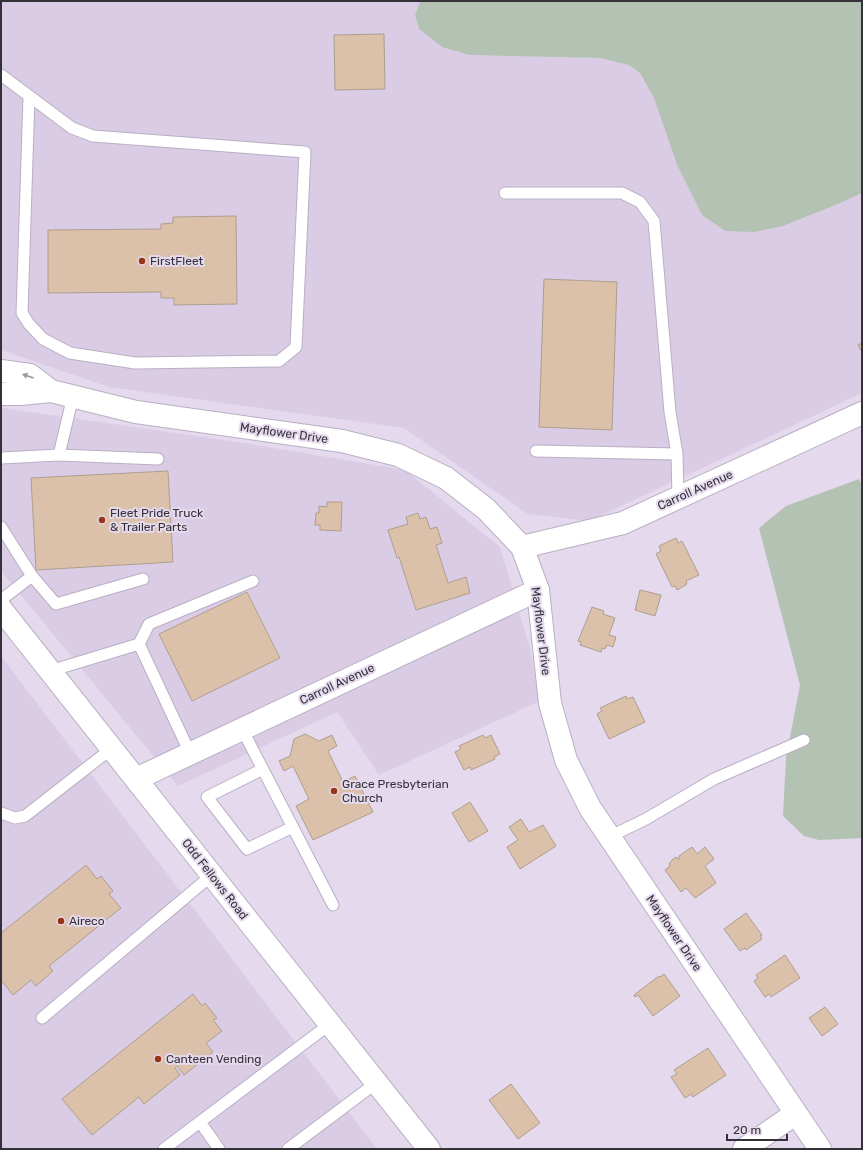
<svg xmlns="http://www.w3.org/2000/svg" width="863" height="1150" font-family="Rubik,sans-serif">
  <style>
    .built { fill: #dacce5 }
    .green { fill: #b3c2b3 }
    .building { fill: #dbc1aa; stroke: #ae9e8f }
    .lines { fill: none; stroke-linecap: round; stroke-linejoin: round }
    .lane-casing { stroke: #b9afc2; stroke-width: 13 }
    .street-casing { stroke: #b9afc2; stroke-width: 24 }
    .secondary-casing { stroke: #b9afc2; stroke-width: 24 }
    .lane { stroke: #fff; stroke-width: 11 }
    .street { stroke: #fff; stroke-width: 22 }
    .secondary { stroke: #fff; stroke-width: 22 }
    .oneway { fill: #9a989c }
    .poi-dot { fill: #9b3316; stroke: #e4d9ed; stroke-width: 1.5 }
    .labels { text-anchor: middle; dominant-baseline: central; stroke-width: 4; stroke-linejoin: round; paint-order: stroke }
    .poi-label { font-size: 12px; fill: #353138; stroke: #e4d9ed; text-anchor: start }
    .street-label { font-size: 12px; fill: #353138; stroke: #e4d9ed }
  </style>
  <rect width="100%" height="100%" fill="#e4d9ed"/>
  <!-- built -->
  <path class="built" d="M1,1H430L420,2L415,15L419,29L470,55L600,58L629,65L640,73L654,98L677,165L702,215L725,231L783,226L838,204L862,193V393L589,521L528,514L404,428L109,387L1,350Z
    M3,408L244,443L405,470L500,547L530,649L540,701L379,775L337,712L178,786L1,571V409Z
    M1,656L377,1149H1Z"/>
  <!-- green -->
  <path class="green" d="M430,1H862V193L838,204L783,226L755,232L725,231L702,215L677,165L654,98L640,73L629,65L600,58L470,55L442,47L419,29L415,15L420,2Z
    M859,479L862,485V838L819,840L804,836L783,816L786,758L800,685L759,528L786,506Z"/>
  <!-- building -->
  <path class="building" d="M384,34L385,89L335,90L334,35Z
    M236,216L237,304L174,305V298H161V292L48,293V230L161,229V224L173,223V217Z
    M544,279L617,282L612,430L539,427Z
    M862,343V352L858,345Z
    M168,471L173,562L36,570L31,478Z
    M327,502H342L341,531L320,530V525H315L316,513H319V506L327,507Z
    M418,513L420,519L426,517L430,529L437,527L442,543L436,545L448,583L466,577L470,593L416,610L399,557L397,558L388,530L408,524L406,517Z
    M676,538L678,543L682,541L699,575L686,581L687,584L677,590L675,586L672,587L656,554L661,551L659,546Z
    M640,590L661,595L655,616L635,610Z
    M247,592L280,658L192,701L159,634Z
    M592,607L604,611L603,614L615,618L609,635L616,637L613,647L607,645L605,649L602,648L601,652L580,645L581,642L578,641Z
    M626,696L627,699L633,697L645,722L609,739L597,714L602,711L600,708Z
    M305,734L319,741L332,735L337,746L328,751L343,782L355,776L373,812L313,840L296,806L309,799L293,766L284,771L279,761L290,756L294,739Z
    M483,735L485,738L491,735L500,754L494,757L495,759L471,770L470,767L464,770L455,752L461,749L459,746Z
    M470,802L488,831L469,842L452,813Z
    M521,819L529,832L543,825L556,846L520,869L507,847L518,840L509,827Z
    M692,847L697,854L705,847L714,859L705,866L716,883L695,898L686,888L681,892L665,870L670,866L669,864L673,859L677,857L678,859L680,858L679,856Z
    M86,865L97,879L101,876L113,891L109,894L121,908L49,966L53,971L36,986L31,980L13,995L1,980V933Z
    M746,913L762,935L760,936L762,939L746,950L745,948L740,951L724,929Z
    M785,955L800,978L771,997L769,994L765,997L754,981L758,978L756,975Z
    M664,974L680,996L653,1016L638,995L635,997L634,995L659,976L660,977Z
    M193,994L202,1006L205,1003L217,1018L213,1020L222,1031L206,1043L213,1052L184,1075L177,1066L175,1068L180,1075L144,1104L139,1097L92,1135L62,1099Z
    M825,1007L838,1024L822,1036L809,1018Z
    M708,1048L726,1075L693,1097L691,1094L685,1098L671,1077L677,1074L674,1070Z
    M511,1084L540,1123L518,1139L489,1100Z"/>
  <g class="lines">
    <defs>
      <path id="lane" d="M1,75L72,128L93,136L305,152L296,347L279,361L135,363L70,353L43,339L29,324L22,313L29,97
        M505,193H622L640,202L654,221L670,412L677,454
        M536,451L677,454L678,498
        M59,455L158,459
        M1,458L59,455L73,396
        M1,527L32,576L1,600
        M32,576L56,604L143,579
        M139,644L149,624L253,581
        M50,671L139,644L190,753
        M242,729L333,905
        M263,769L207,797L247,849L293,827
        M1,813L15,818L25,816L111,749
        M609,837L646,819L714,779L804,740
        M42,1018L212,875
        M200,1122L219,1149
        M164,1149L330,1024
        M288,1149L376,1083"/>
      <path id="street" d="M136,779L538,590
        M744,1149L795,1114"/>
      <path id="secondary" d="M1,371L30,375L51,391
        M1,394H20L51,391L136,412L342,441L398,455L446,478L486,509L522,547L538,590L550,703L566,760L590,808L820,1149
        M522,547L623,523L862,413
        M1,609L429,1149"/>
    </defs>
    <!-- lane casing -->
    <use href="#lane" class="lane-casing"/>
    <!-- street casing -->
    <use href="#street" class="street-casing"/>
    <!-- secondary casing -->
    <use href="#secondary" class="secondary-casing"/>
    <!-- lane -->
    <use href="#lane" class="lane"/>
    <!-- street -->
    <use href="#street" class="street"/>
    <!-- secondary -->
    <use href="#secondary" class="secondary"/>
  </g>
  <!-- one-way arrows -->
  <defs><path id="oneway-solid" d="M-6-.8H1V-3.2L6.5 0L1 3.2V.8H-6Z"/></defs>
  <use class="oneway" href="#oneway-solid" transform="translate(28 376) rotate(-161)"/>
  <!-- markers -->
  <g class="poi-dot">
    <circle cx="142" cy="261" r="4"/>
    <circle cx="102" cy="520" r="4"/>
    <circle cx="334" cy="791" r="4"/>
    <circle cx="61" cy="921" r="4"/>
    <circle cx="158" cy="1059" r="4"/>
  </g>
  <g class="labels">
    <!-- poi labels -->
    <g class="poi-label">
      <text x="150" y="261">FirstFleet</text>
      <text x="110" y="513">Fleet Pride Truck<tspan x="110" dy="14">&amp; Trailer Parts</tspan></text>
      <text x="342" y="784">Grace Presbyterian<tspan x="342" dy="14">Church</tspan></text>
      <text x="69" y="921">Aireco</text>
      <text x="166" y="1059">Canteen Vending</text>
    </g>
    <!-- street labels -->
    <g class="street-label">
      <text transform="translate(284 433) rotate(8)">Mayflower Drive</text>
      <text transform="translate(695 490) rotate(-24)">Carroll Avenue</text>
      <text transform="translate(541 631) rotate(83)">Mayflower Drive</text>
      <text transform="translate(337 684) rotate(-25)">Carroll Avenue</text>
      <text transform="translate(215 879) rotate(52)">Odd Fellows Road</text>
      <text transform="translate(674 933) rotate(56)">Mayflower Drive</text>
    </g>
  </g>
  <!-- border -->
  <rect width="863" height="1150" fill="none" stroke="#353138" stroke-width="4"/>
  <!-- scale -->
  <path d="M727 1134v6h60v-6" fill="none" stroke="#353138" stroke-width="2"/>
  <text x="733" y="1134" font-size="12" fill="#353138" stroke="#e4d9ed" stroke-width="3" paint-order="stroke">20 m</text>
</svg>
